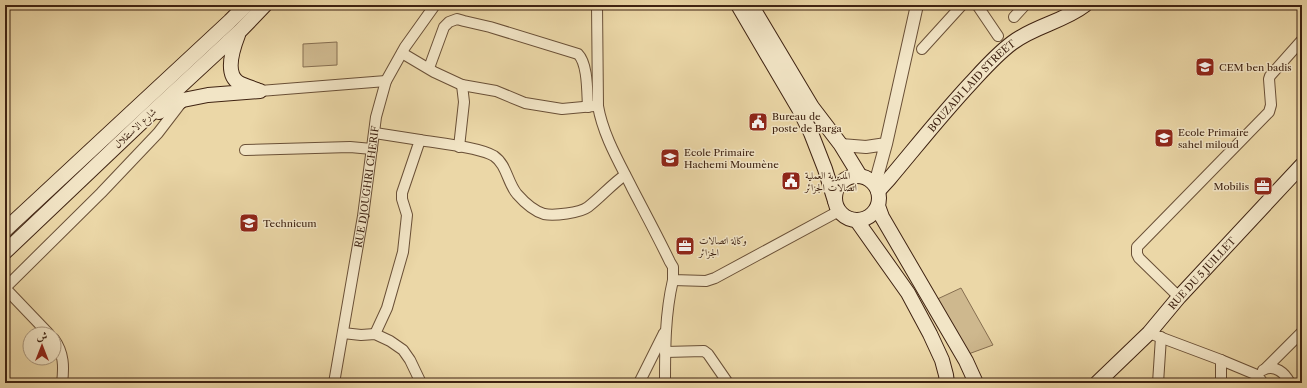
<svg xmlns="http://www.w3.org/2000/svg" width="1307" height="388" font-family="'Libre Caslon Text',Amiri,serif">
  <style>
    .green { fill: #ceb88e; stroke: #866e50 }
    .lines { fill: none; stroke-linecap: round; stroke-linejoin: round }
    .minor-casing { stroke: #6a5037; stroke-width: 12 }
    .tertiary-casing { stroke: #6a5037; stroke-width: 14 }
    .secondary-casing { stroke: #3f2312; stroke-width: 16 }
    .minor { stroke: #f2e5c6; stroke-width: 10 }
    .tertiary { stroke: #f2e5c6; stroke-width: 12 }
    .secondary { stroke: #f2e5c6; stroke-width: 14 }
    .labels { text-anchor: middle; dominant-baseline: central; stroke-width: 3; stroke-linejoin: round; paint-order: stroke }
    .poi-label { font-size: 10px; fill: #3f2312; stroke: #f2e5c6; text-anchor: start }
    .street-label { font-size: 10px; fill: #3f2312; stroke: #f2e5c6 }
  </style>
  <rect width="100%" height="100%" fill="#ebd7a7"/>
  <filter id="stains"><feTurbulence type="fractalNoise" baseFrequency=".005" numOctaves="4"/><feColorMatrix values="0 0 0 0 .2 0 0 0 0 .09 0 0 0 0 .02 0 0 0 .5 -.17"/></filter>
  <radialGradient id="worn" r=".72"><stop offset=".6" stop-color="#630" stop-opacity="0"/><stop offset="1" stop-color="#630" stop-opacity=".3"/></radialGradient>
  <!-- green -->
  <path class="green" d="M337,42V65L303,67V44Z
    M961,288L993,345L963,356L931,302Z"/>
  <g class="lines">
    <defs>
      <g id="minor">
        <path d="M597,5L598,106C603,135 619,162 632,188C645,213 658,237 670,262L673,267V280L706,281L715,278L839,211"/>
        <path d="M977,5L998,36"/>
        <path d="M1014,17L1025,5"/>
        <path d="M922,49L962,5"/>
        <path d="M402,53L434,72L462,85L496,91L525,103L562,109L594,106"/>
        <path d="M429,68L444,27L449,22L457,19L464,21L490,27L578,54C588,64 587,92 588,107"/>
        <path d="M260,91L386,81"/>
        <path d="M420,140C437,143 480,147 494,156C507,165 507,182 517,194C524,202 534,211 544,214C554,216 580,213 588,207C601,197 612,184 625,175"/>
        <path d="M459,147L464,102L462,85"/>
        <path d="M245,150L350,147L372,149"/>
        <path d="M5,288L101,193L158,133L181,103"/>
        <path d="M5,288L49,334"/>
        <path d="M1179,297L1139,258L1137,254V247L1269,112L1271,105L1269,79L1270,76L1302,40"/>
        <path d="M343,333L361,335L375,334L390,341L403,350L410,360L421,383"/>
        <path d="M1149,333L1221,360L1257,375L1263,383"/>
        <path d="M375,334L387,308L403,252L407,215L402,199V193L420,140L375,133"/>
        <path d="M54,339C64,353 64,367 62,383"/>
        <path d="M665,352L704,351L708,354L728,383"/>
        <path d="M1266,368L1302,332"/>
        <path d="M1263,370C1275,364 1285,373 1290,383"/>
        <path id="s1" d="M334,383L363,216L376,117L386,81L405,47L435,5"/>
        <path d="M639,383L664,333"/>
        <path d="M665,383C665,348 665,314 673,280"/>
        <path d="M1158,383L1161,337"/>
        <path d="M1221,383V360"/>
      </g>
      <path id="tertiary" d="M841,145L866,147L886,144
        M875,184L886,144L917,5"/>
      <g id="secondary">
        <path d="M738,5L799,109L811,133L825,169L835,201"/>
        <path d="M751,5L812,107L841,145L860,176"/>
        <path d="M238,35C233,48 224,74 239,83C245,86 252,88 257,90"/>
        <path d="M159,112L183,100L208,95L260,91"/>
        <circle cx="857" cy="198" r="22"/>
        <path id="s2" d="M878,191L889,179C916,147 942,114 971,83C984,69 996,55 1012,43C1034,26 1063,22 1085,5"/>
        <path d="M878,206L882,217L966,361L976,383"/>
        <path d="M857,221L908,293L930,334L942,360L946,375L947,383"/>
        <path d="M5,230L230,21L246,5"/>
        <path d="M5,252L145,119L239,32L265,5"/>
        <path id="s3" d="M1097,383L1149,333L1179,297L1302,165"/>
      </g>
    </defs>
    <!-- minor casing -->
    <use href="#minor" class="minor-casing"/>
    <!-- tertiary casing -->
    <use href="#tertiary" class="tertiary-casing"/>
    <!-- secondary casing -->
    <use href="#secondary" class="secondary-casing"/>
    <!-- minor -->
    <use href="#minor" class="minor"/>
    <!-- tertiary -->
    <use href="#tertiary" class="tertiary"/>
    <!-- secondary -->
    <use href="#secondary" class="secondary"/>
  </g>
  <!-- icons -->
  <defs>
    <symbol id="school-square" viewBox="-11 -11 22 22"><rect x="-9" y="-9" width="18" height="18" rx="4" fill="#8f2418" stroke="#f2e5c6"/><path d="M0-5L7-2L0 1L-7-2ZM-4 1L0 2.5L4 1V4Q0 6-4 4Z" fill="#fff"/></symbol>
    <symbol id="civic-square" viewBox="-11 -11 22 22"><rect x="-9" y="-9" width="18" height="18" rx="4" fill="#8f2418" stroke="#f2e5c6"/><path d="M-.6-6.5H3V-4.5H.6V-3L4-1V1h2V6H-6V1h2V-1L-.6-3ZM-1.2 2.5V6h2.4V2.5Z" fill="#fff"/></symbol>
    <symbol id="office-square" viewBox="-11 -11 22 22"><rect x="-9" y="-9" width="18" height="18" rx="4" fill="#8f2418" stroke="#f2e5c6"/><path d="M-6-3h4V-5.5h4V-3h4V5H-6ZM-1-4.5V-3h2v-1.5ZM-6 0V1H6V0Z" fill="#fff"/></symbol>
  </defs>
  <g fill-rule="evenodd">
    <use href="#school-square" x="1194" y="56" width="22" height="22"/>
    <use href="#civic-square" x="747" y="111" width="22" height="22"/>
    <use href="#school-square" x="1153" y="127" width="22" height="22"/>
    <use href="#school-square" x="659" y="147" width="22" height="22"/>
    <use href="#civic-square" x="780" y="170" width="22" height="22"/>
    <use href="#office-square" x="1252" y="175" width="22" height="22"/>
    <use href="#school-square" x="238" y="212" width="22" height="22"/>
    <use href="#office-square" x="674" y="235" width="22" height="22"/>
  </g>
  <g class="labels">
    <!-- poi labels -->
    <g class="poi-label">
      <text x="1219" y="67">CEM ben badis</text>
      <text x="772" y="116">Bureau de<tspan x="772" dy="12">poste de Barga</tspan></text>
      <text x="1178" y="132">Ecole Primaire<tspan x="1178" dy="12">sahel miloud</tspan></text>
      <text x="684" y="152">Ecole Primaire<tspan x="684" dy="12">Hachemi Moumène</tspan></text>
      <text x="805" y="175">المديرية العملية<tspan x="805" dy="12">اتصالات الجزائر</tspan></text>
      <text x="1249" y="186" text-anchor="end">Mobilis</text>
      <text x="263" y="223">Technicum</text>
      <text x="699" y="240">وكالة اتصالات<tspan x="699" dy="12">الجزائر</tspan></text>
    </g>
    <!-- street labels -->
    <g class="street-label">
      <text stroke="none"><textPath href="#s2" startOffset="141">BOUZADI LAID STREET</textPath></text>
      <text transform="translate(135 128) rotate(-43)">شارع الاستقلال</text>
      <text stroke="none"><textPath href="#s1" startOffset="199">RUE DJOUGHRI CHERIF</textPath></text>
      <text stroke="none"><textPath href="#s3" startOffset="152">RUE DU 5 JUILLET</textPath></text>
    </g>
  </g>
  <!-- margin -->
  <rect width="1307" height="388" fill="none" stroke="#ebd7a7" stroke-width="20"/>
  <rect x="6" y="6" width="1295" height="376" fill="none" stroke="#3f2312" stroke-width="2"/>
  <rect x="10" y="10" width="1287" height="368" fill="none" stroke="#3f2312"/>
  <!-- north arrow -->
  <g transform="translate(42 346)"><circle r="19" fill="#f2e5c6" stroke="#aa977e"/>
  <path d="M0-3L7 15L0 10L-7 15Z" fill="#8f2418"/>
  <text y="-6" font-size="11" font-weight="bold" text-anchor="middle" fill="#3f2312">ش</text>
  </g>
  <rect width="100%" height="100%" filter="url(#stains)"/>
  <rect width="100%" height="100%" fill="url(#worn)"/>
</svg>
